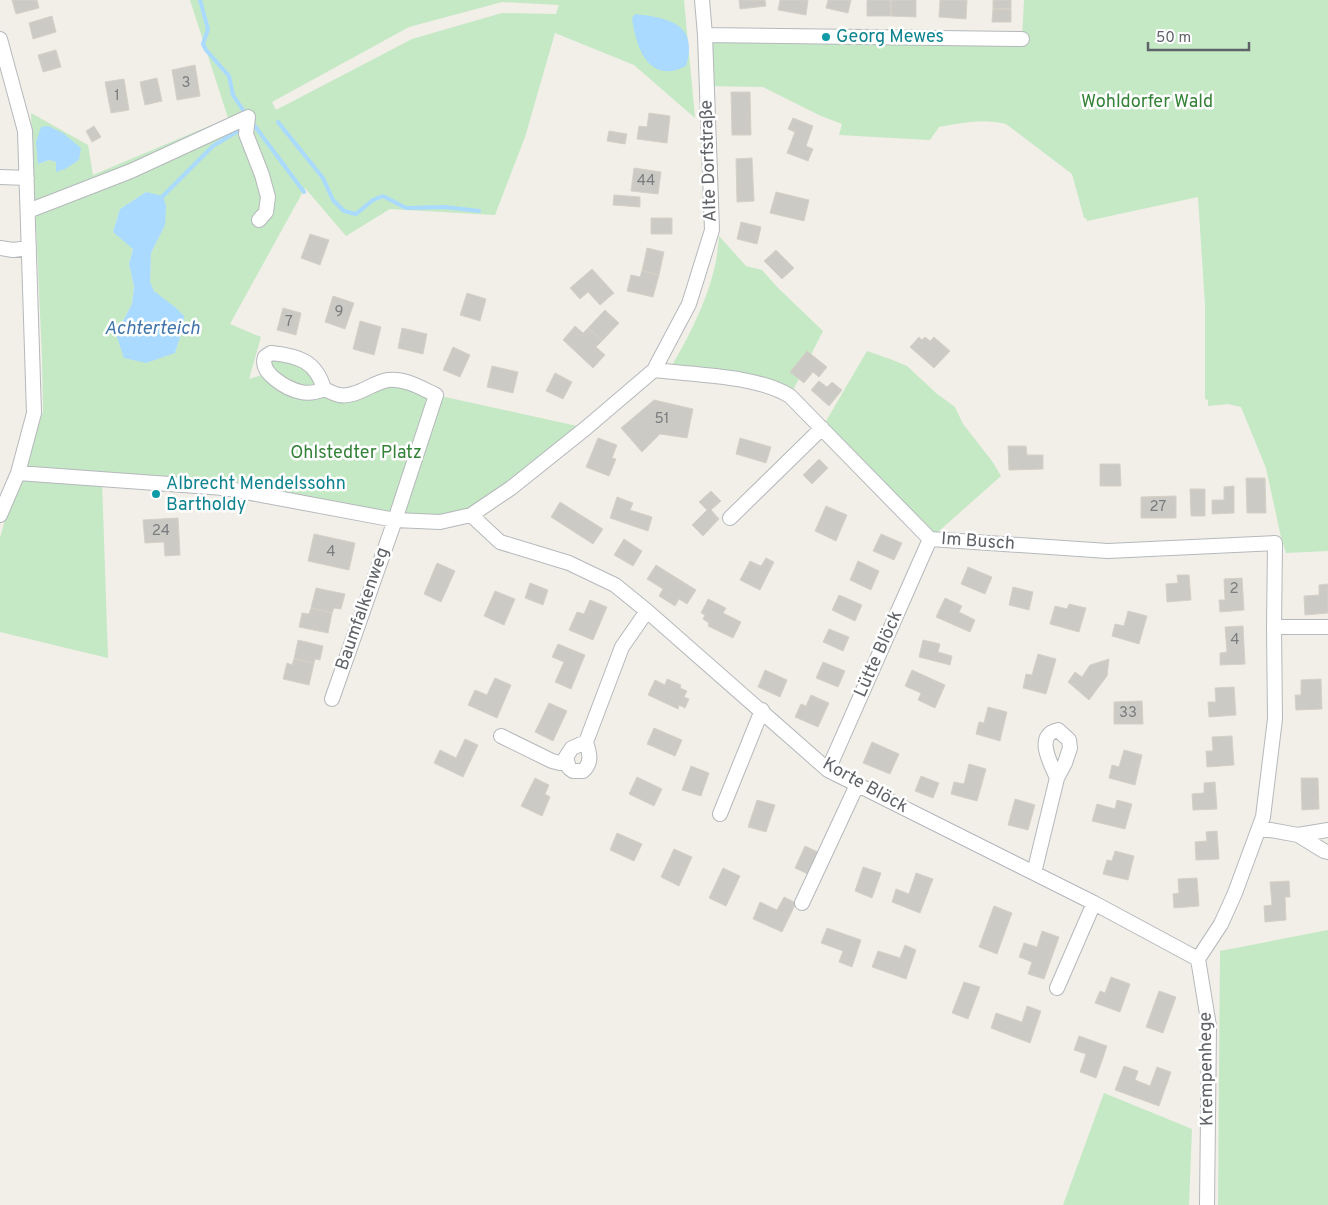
<svg xmlns="http://www.w3.org/2000/svg" width="1328" height="1205" font-family="Overpass,sans-serif">
  <style>
    .green { fill: #c5e8c5; fill-rule: evenodd }
    .water { fill: #aadaff }
    .lines { fill: none; stroke-linecap: round; stroke-linejoin: round }
    .stream { stroke: #aadaff; stroke-width: 4 }
    .building { fill: #cccac5; stroke: #d6d1c6 }
    .minor-casing { stroke: #b5b8bc; stroke-width: 16 }
    .minor { stroke: #fff; stroke-width: 14 }
    .culture-dot { fill: #0f9aa8; stroke: #fff; stroke-width: 2 }
    .labels { text-anchor: middle; dominant-baseline: central; stroke-width: 5; stroke-linejoin: round; paint-order: stroke }
    .number-label { font-size: 15px; fill: #7a7d7f }
    .culture-label { font-size: 18px; fill: #0d838f; stroke: #fff; text-anchor: start }
    .park-label { font-size: 18px; fill: #348238; stroke: #fff }
    .street-label { font-size: 18px; fill: #5f6368; stroke: #fff }
    .water-label { font-size: 19px; font-style: italic; fill: #4174aa; stroke: #fff }
  </style>
  <rect width="100%" height="100%" fill="#f1efe8"/>
  <!-- green -->
  <path class="green" d="M190,0H684L695,118L634,65L555,33L525,137L495,215L390,209L346,236L305,188L230,324L261,337L249,379L268,373L265,357L304,360L339,395L387,380L436,395L586,428L511,488L440,522L224,488L102,480L108,658L0,632V538L18,473L43,412L42,357L31,113L88,145L93,175L228,118ZM502,2L559,5L556,14L502,13L412,39L276,110L272,102L409,27ZM63,133L56,162L49,160L38,164ZM146,192L165,224L151,253L150,282L154,291L184,316L183,328L175,353L116,334L132,304L134,286L129,264L133,248L113,232L120,209Z
    M1024,0H1328V551L1286,553L1281,537L1266,468L1241,407L1228,404L1208,406V400L1205,399V305L1198,197L1087,221L1086,218H1084L1072,174L1006,124C983,118 961,123 939,127L930,140L839,135L842,124L821,116L763,87L707,86L705,35L1022,39Z
    M719,236L746,266L762,270L777,287L823,331L790,396L668,372C687,340 705,306 714,270C717,259 718,247 719,236Z
    M867,351L890,359L907,366L936,393L955,407L963,424L992,461L1001,476L930,539L822,428Z
    M1328,930V1205H1218L1220,951Z
    M1104,1093L1192,1129L1189,1205H1063Z"/>
  <!-- water -->
  <path class="water" d="M635,14C668,18 699,23 686,66C649,85 636,48 632,18Z
    M48,126L63,133L81,148L79,160L65,169L56,172V162L49,160L38,164L36,142L41,127Z
    M146,192L163,196L166,206L165,225L151,253L150,282L154,291L176,308L184,316L183,328L175,353L146,363L124,358L116,334L132,304L134,286L129,264L133,249L113,232L120,209Z"/>
  <g class="lines">
    <!-- stream -->
    <path class="stream" d="M200,0L208,29L203,44L206,50L229,76L233,95L243,110
      M278,122L323,178L333,200L344,211L356,214L373,200L383,196L406,208L445,207L479,211
      M254,125L304,192
      M163,196L213,146L238,131"/>
  </g>
  <!-- building -->
  <path class="building" d="M12,0H37L39,8L16,14Z
    M739,0H765L766,6L740,9Z
    M780,0H808L806,15L778,10Z
    M828,0H851L848,13L826,8Z
    M867,0H891V16H867Z
    M891,0H916V17L891,16Z
    M940,0H967L966,19L939,17Z
    M993,0H1011V9H993Z
    M993,9H1011V22H992Z
    M52,16L56,32L33,39L29,23Z
    M56,50L61,67L43,72L38,55Z
    M195,65L200,96L177,100L172,70Z
    M157,78L162,101L145,105L140,82Z
    M124,79L129,110L111,113L105,82Z
    M731,92H750L751,135H732Z
    M649,113L670,116L667,143L637,139L639,126L647,127Z
    M793,118L813,126L806,146L813,149L808,161L787,153L795,132L788,129Z
    M94,126L101,137L92,142L86,131Z
    M609,131L627,134L625,144L607,141Z
    M752,158L754,201L737,202L736,159Z
    M634,168L661,172L658,194L631,191Z
    M776,192L809,200L804,221L770,213Z
    M614,195L640,197V207L613,205Z
    M651,218H672V234H651Z
    M741,222L761,227L757,244L737,239Z
    M310,234L329,240L320,265L301,258Z
    M647,248L664,252L659,275L642,271Z
    M776,250L794,268L782,279L764,261Z
    M592,269L614,293L600,305L588,292L580,299L570,288Z
    M642,271L659,275L653,297L627,291L631,275L640,277Z
    M467,293L486,299L480,321L460,315Z
    M333,296L354,303L345,329L325,322Z
    M283,308L301,313L296,335L277,330Z
    M605,310L619,323L602,341L588,328Z
    M360,321L381,327L374,355L353,349Z
    M575,326L583,333L588,328L602,341L596,347L605,355L593,368L563,340Z
    M402,328L427,334L423,354L398,348Z
    M919,337L922,340L925,337L930,341L934,337L950,351L934,368L910,347Z
    M453,347L470,355L460,377L443,370Z
    M807,351L827,367L819,377L813,372L804,383L790,372Z
    M492,366L518,372L513,393L487,387Z
    M555,373L572,382L563,399L546,391Z
    M819,381L827,387L832,382L842,390L829,406L811,390Z
    M654,400L693,409L687,438L660,434L642,452L621,428Z
    M598,438L617,445L612,458L616,459L609,476L586,467Z
    M740,438L771,447L766,463L736,454Z
    M1008,446H1026L1027,455H1043V469L1009,470Z
    M819,459L828,468L812,484L803,475Z
    M1100,464H1120L1121,486H1100Z
    M1246,478H1265L1266,513H1247Z
    M1234,486V513L1212,514V500H1224V487Z
    M1190,489H1205V516H1191Z
    M711,491L721,501L711,510L719,519L703,536L692,525L707,510L699,502Z
    M1176,496V518H1141V497Z
    M617,497L633,503L630,510L652,517L648,531L610,518Z
    M560,502L603,529L593,544L551,517Z
    M826,506L847,515L836,541L815,531Z
    M178,518L180,555L165,556L164,542L145,543L143,520Z
    M314,534L355,543L349,570L308,561Z
    M881,534L902,543L894,560L873,551Z
    M624,539L642,551L633,566L614,555Z
    M766,558L774,562L760,590L740,580L750,561L761,566Z
    M858,561L879,571L871,590L850,580Z
    M437,563L455,571L441,602L424,594Z
    M656,565L696,590L687,604L679,599L675,606L659,596L663,589L647,579Z
    M968,567L992,577L985,594L961,584Z
    M1177,575H1189L1191,600L1167,602L1166,584L1178,583Z
    M1242,578L1244,610L1220,612L1219,600H1225L1224,579Z
    M530,583L548,590L543,605L525,598Z
    M1328,584V613L1305,615L1304,596L1319,595V585Z
    M1013,587L1033,592L1029,610L1009,605Z
    M316,588L345,594L341,609L334,608L332,613L311,608Z
    M495,591L515,599L504,625L484,616Z
    M839,595L862,605L855,621L832,610Z
    M945,598L962,606L959,612L975,620L970,632L936,617Z
    M708,599L726,608L723,613L741,622L733,638L708,626L709,623L703,619L705,615L701,613Z
    M590,600L607,607L593,640L569,630L577,612L584,614Z
    M1069,604L1086,608L1079,632L1050,624L1055,606L1067,609Z
    M311,608L332,613L328,633L299,627L302,613L309,614Z
    M1128,611L1147,616L1139,644L1112,636L1115,624L1124,626Z
    M1243,626L1245,664L1220,665V653L1227,652L1225,627Z
    M829,629L849,637L843,651L823,642Z
    M298,640L323,646L320,660L315,659L314,663L294,659Z
    M923,640L940,644L938,652L952,656L950,665L919,657Z
    M558,644L585,655L571,689L555,682L564,662L552,657Z
    M1038,654L1056,659L1046,694L1023,688L1026,674L1032,675Z
    M294,659L314,663L309,685L283,679L287,663L292,665Z
    M1109,659L1107,676L1089,700L1068,682L1075,672L1082,677L1090,665Z
    M823,662L845,671L838,687L816,678Z
    M765,670L787,680L780,697L758,687Z
    M912,670L945,685L935,708L918,700L921,693L905,686Z
    M495,678L511,685L497,718L468,705L475,690L487,695Z
    M667,679L681,685L680,688L687,691L684,697L689,699L685,708L679,705L678,709L648,695L655,680L665,685Z
    M1321,679L1322,709L1296,710L1295,695H1301V680Z
    M1234,687L1236,715L1209,717L1208,702H1216L1215,688Z
    M811,695L829,703L818,727L795,717L801,704L806,706Z
    M1142,701L1143,724H1114V702Z
    M549,703L567,711L553,741L535,732Z
    M988,707L1007,712L1000,741L976,734L979,722L984,723Z
    M654,728L682,740L675,756L647,744Z
    M1232,736L1234,765L1207,767L1206,751H1213L1212,737Z
    M465,739L478,745L463,777L434,763L440,750L456,758Z
    M872,742L899,754L890,774L863,763Z
    M1124,750L1142,755L1135,785L1109,778L1112,765L1119,767Z
    M969,764L986,769L977,801L951,794L954,782L964,784Z
    M691,766L709,773L701,796L682,790Z
    M921,776L939,783L933,798L915,791Z
    M637,777L662,789L654,806L629,794Z
    M535,778L549,785L545,794L550,797L542,816L521,806Z
    M1301,778H1318L1319,809L1302,810Z
    M1215,782L1217,809L1193,810L1192,794L1204,793V783Z
    M1015,799L1035,805L1028,830L1008,825Z
    M757,800L775,805L766,832L748,827Z
    M1117,800L1132,804L1125,829L1092,821L1097,804L1115,809Z
    M1217,831L1219,859L1196,860L1195,842L1207,841L1206,832Z
    M617,833L642,844L634,861L610,850Z
    M805,846L820,853L810,875L795,868Z
    M674,849L692,857L679,886L661,877Z
    M1115,851L1134,856L1128,880L1103,874L1107,860L1112,861Z
    M863,867L881,873L872,898L855,891Z
    M723,868L740,876L726,906L709,898Z
    M916,873L933,879L920,913L892,902L896,889L909,894Z
    M1197,878L1199,906L1174,908L1173,894L1179,893L1178,879Z
    M1289,881L1290,897H1285L1286,920L1265,922L1264,906L1272,905L1270,882Z
    M784,897L796,903L782,932L753,919L760,902L777,910Z
    M994,906L1012,913L997,954L979,947Z
    M827,928L861,940L852,967L839,962L843,951L821,943Z
    M1042,931L1059,937L1044,979L1028,974L1032,962L1019,957L1024,943L1037,947Z
    M905,945L916,950L906,979L872,967L878,951L900,958Z
    M1111,977L1130,984L1120,1012L1095,1003L1100,991L1105,993Z
    M964,982L980,987L968,1019L952,1013Z
    M1159,991L1176,997L1163,1033L1146,1027Z
    M1027,1006L1041,1011L1030,1043L991,1028L996,1013L1022,1022Z
    M1079,1036L1107,1046L1096,1078L1080,1072L1086,1054L1074,1050Z
    M1124,1066L1138,1071L1135,1080L1150,1086L1157,1067L1171,1072L1159,1106L1115,1090Z"/>
  <g class="lines">
    <defs>
      <path id="minor" d="M705,35L1022,39
        M0,39L25,131L34,413L18,473L0,515
        M248,117L246,134L262,175L268,197L266,212L259,220
        M0,177L27,178
        M28,211L131,171L248,117
        M0,248L13,250L29,248
        M654,370C694,375 756,375 790,396L930,539L1108,551L1275,543L1274,627L1275,719L1263,817L1235,893L1221,924L1198,959L1209,1026L1207,1205
        M324,389C317,392 309,394 301,392C287,389 259,373 265,357L271,353C299,356 316,361 324,389C329,391 334,394 339,395C356,398 371,383 388,380C405,378 421,388 436,395L395,520L332,699
        M18,473L224,488L395,520L440,522L471,515L511,488L586,428L654,370L689,304L712,230L705,35L702,0
        M471,515L500,542L569,563L615,585L647,611L828,770L1094,903L1198,959
        M730,518L822,428
        M1274,627H1328
        M501,736L552,761L560,763L567,762
        M586,742C589,752 593,762 583,771H573L569,768L566,757L572,748L586,742L622,647L647,611
        M828,770L930,539
        M720,814L762,710
        M1259,828L1298,835L1328,830
        M1298,835L1324,851L1328,852
        M1034,873L1057,778L1065,763L1070,748L1069,740L1058,730C1034,735 1051,764 1057,778
        M802,903L857,785
        M1057,988L1094,903"/>
    </defs>
    <!-- minor casing -->
    <use href="#minor" class="minor-casing"/>
    <!-- minor -->
    <use href="#minor" class="minor"/>
  </g>
  <!-- markers -->
  <g class="culture-dot">
    <circle cx="826" cy="37" r="5"/>
    <circle cx="156" cy="494" r="5"/>
  </g>
  <g class="labels">
    <!-- number labels -->
    <g class="number-label">
      <text x="186" y="83">3</text>
      <text x="117" y="96">1</text>
      <text x="646" y="181">44</text>
      <text x="339" y="312">9</text>
      <text x="289" y="322">7</text>
      <text x="662" y="419">51</text>
      <text x="1158" y="507">27</text>
      <text x="161" y="531">24</text>
      <text x="331" y="552">4</text>
      <text x="1234" y="589">2</text>
      <text x="1235" y="640">4</text>
      <text x="1128" y="713">33</text>
    </g>
    <!-- culture labels -->
    <g class="culture-label">
      <text x="836" y="37">Georg Mewes</text>
      <text x="166" y="484">Albrecht Mendelssohn<tspan x="166" dy="21">Bartholdy</tspan></text>
    </g>
    <!-- park labels -->
    <g class="park-label">
      <text x="1147" y="102">Wohldorfer Wald</text>
      <text x="356" y="453">Ohlstedter Platz</text>
    </g>
    <!-- street labels -->
    <g class="street-label">
      <text transform="translate(709 161) rotate(-92)">Alte Dorfstraße</text>
      <text transform="translate(978 542) rotate(4)">Im Busch</text>
      <text transform="translate(363 609) rotate(-71)">Baumfalkenweg</text>
      <text transform="translate(879 654) rotate(-66)">Lütte Blöck</text>
      <text transform="translate(865 786) rotate(29)">Korte Blöck</text>
      <text transform="translate(1207 1069) rotate(-91)">Krempenhege</text>
    </g>
    <!-- water labels -->
    <g class="water-label">
      <text x="152" y="329">Achterteich</text>
    </g>
  </g>
  <!-- scale -->
  <path d="M1148 42v8h101v-8" fill="none" stroke="#5f6368" stroke-width="2.5"/>
  <text x="1156" y="42" font-size="15" fill="#5f6368" stroke="#ffffff" stroke-width="4" paint-order="stroke">50 m</text>
</svg>
